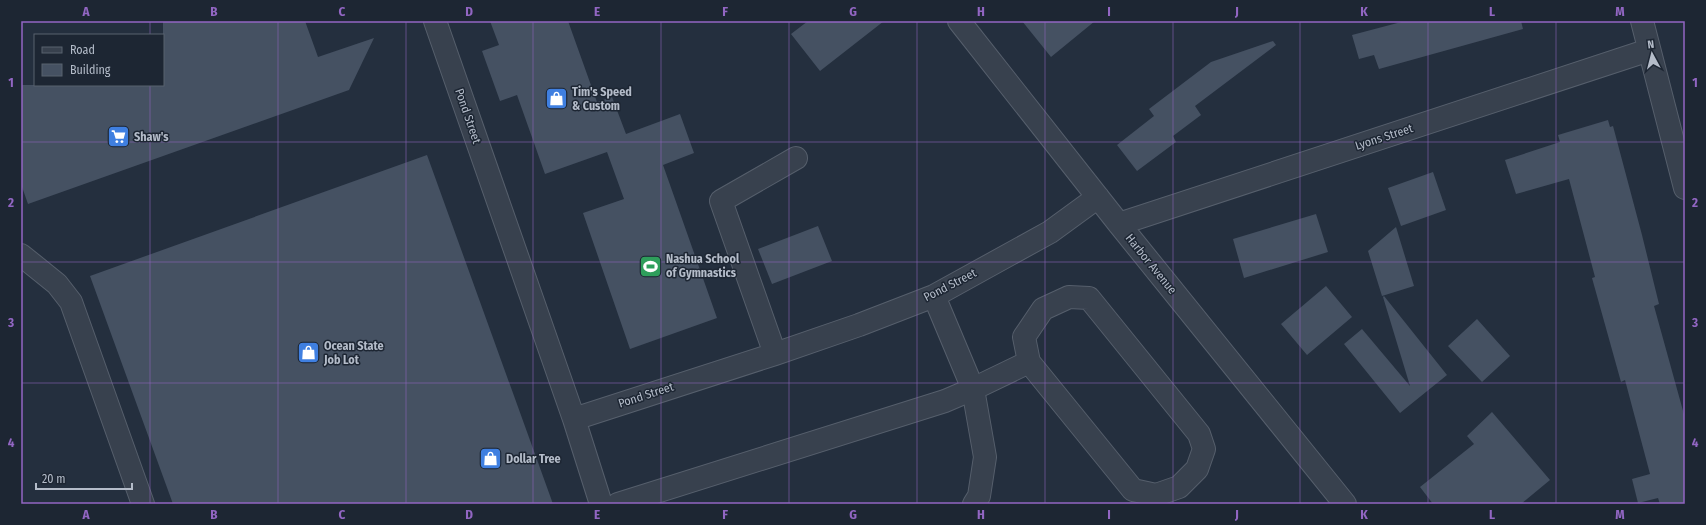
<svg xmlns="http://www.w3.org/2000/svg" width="1706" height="525" font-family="'Fira Sans Condensed',sans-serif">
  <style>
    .building { fill: #455162 }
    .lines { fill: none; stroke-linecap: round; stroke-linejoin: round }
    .minor-casing { stroke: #565f6c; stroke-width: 24 }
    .minor { stroke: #38414e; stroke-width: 22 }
    .grid { fill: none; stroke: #9266c3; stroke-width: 1; stroke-opacity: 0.55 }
    .labels { text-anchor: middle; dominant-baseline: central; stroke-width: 3; stroke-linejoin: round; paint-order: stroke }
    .poi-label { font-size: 12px; font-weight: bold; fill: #b4bcc9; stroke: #1d2633; text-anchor: start }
    .street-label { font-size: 12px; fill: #b4bcc9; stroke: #1d2633 }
    .neatline { fill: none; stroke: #9266c3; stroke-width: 1.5 }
    .grid-label { font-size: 13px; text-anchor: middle; font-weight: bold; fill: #9266c3 }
  </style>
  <rect width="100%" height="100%" fill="#242f3e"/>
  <!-- building -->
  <path class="building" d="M163,21H305L318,57L374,38L349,90L28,204L21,184V85H163Z
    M490,21H568L597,102L612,97L626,134L680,114L694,153L663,165L717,318L630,349L583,213L624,199L607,152L545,174L517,95L500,101L482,51L499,45Z
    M808,21H884L820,71L791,34Z
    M1022,21H1095L1051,57Z
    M1405,21H1521L1523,29L1379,69L1374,55L1359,59L1352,35Z
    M1273,41L1276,45L1195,106L1201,115L1173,136L1176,142L1137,171L1117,145L1154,116L1149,109L1211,62Z
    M1608,120L1610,127L1613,126L1642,235L1659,304L1654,306L1685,418V504H1660L1658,498L1638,503L1632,479L1650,474L1625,380L1621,382L1592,278L1595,277L1569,179L1516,194L1505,160L1560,142L1558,135Z
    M427,155L553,504H173L90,276Z
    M1433,172L1446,210L1401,226L1388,188Z
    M1316,214L1328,252L1244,278L1233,239Z
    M818,226L832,261L772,284L758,249Z
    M1396,227L1414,286L1382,296L1368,251Z
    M1326,286L1352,317L1307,355L1281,324Z
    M1384,296L1447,375L1400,413L1344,344L1362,329L1410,386L1383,297Z
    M1477,319L1510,356L1482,382L1448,346Z
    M1492,412L1550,480L1521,504H1433L1420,487L1474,444L1467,436Z"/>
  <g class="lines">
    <defs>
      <path id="minor" d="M435,21L574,419L775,354L859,325L934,296L1050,232L1098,197
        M959,21L1119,224L1345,504
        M1642,21L1685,188
        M1119,224L1649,50
        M21,255L57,284L71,302L143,504
        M934,296L973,389L985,457L979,496L974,504
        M1069,297L1089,298L1199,434L1204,449L1197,469L1179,487L1156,495L1133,490L1029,362L1024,337L1043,309Z
        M775,354L721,201L796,158
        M574,419L601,504
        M618,504L945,401L973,389L1029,362"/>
    </defs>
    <!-- minor casing -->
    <use href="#minor" class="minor-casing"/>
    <!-- minor -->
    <use href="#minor" class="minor"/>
  </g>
  <!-- grid -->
  <path class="grid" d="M150,21V35M278,21V504M406,21V504M533,21V504M661,21V504M789,21V504M917,21V504M1045,21V504M1173,21V504M1300,21V504M1428,21V504M1556,21V504M150,85V504M21,142H1685M21,262H1685M21,383H1685"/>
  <!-- icons -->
  <defs>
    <symbol id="shop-square" viewBox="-11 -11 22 22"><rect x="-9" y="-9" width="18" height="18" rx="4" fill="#3f7fe0" stroke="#1d2633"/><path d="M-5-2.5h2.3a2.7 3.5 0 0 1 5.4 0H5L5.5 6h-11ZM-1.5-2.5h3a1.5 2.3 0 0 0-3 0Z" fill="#fff"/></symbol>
    <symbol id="supermarket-square" viewBox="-11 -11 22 22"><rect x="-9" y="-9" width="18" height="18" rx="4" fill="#3f7fe0" stroke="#1d2633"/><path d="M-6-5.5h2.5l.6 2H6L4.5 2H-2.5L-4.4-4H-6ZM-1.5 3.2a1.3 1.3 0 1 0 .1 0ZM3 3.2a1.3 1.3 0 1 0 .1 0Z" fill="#fff"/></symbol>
    <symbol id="stadium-square" viewBox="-11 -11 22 22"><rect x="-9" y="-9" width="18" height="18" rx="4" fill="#2e9e5b" stroke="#1d2633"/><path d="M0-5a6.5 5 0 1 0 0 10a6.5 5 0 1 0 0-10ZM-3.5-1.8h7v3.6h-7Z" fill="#fff"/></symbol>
  </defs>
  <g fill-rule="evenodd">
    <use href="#shop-square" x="544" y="86" width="25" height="25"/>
    <use href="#supermarket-square" x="106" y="124" width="25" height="25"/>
    <use href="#stadium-square" x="638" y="254" width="25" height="25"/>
    <use href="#shop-square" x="296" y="340" width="25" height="25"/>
    <use href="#shop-square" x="478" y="446" width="25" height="25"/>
  </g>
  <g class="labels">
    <!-- poi labels -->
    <g class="poi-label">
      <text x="572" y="92">Tim's Speed<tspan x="572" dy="14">&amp; Custom</tspan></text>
      <text x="134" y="137">Shaw's</text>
      <text x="666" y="259">Nashua School<tspan x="666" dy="14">of Gymnastics</tspan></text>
      <text x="324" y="346">Ocean State<tspan x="324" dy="14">Job Lot</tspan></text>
      <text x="506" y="459">Dollar Tree</text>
    </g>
    <!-- street labels -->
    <g class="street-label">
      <text transform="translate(468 116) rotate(71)">Pond Street</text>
      <text transform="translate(1384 137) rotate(-18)">Lyons Street</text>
      <text transform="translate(1151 264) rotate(51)">Harbor Avenue</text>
      <text transform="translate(950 285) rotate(-27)">Pond Street</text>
      <text transform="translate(646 395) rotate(-18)">Pond Street</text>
    </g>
  </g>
  <!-- border -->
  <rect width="1706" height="525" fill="none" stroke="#1d2633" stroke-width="44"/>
  <!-- legend -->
  <rect x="34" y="34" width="130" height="52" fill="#1d2633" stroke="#59626f"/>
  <rect x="42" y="47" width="20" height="6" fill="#38414e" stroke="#59626f"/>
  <text x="70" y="54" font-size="12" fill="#b4bcc9">Road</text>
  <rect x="42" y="64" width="20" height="12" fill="#455162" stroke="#59626f"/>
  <text x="70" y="74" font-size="12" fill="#b4bcc9">Building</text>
  <!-- north arrow -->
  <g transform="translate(1652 54) rotate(353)" stroke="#1d2633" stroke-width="3" paint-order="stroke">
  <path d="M0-3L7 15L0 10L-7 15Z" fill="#b4bcc9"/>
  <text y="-6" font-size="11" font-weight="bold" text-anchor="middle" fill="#b4bcc9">N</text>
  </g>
  <!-- scale -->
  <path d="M36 483v6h96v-6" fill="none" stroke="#b4bcc9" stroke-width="2"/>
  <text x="42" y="483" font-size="12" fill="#b4bcc9" stroke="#1d2633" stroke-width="3" paint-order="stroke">20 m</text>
  <rect x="22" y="22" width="1662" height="481" class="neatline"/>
  <g class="grid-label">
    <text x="86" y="16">A</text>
    <text x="214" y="16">B</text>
    <text x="342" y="16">C</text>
    <text x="469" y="16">D</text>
    <text x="597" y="16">E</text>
    <text x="725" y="16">F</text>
    <text x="853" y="16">G</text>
    <text x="981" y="16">H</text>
    <text x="1109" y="16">I</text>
    <text x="1237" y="16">J</text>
    <text x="1364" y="16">K</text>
    <text x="1492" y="16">L</text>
    <text x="1620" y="16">M</text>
    <text x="11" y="87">1</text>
    <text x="1695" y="87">1</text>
    <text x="11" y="207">2</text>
    <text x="1695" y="207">2</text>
    <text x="11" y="327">3</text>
    <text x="1695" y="327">3</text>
    <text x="11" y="447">4</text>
    <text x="1695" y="447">4</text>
    <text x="86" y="519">A</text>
    <text x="214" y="519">B</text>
    <text x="342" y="519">C</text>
    <text x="469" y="519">D</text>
    <text x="597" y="519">E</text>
    <text x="725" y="519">F</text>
    <text x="853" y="519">G</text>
    <text x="981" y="519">H</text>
    <text x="1109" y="519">I</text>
    <text x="1237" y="519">J</text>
    <text x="1364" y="519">K</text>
    <text x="1492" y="519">L</text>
    <text x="1620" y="519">M</text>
  </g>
</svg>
